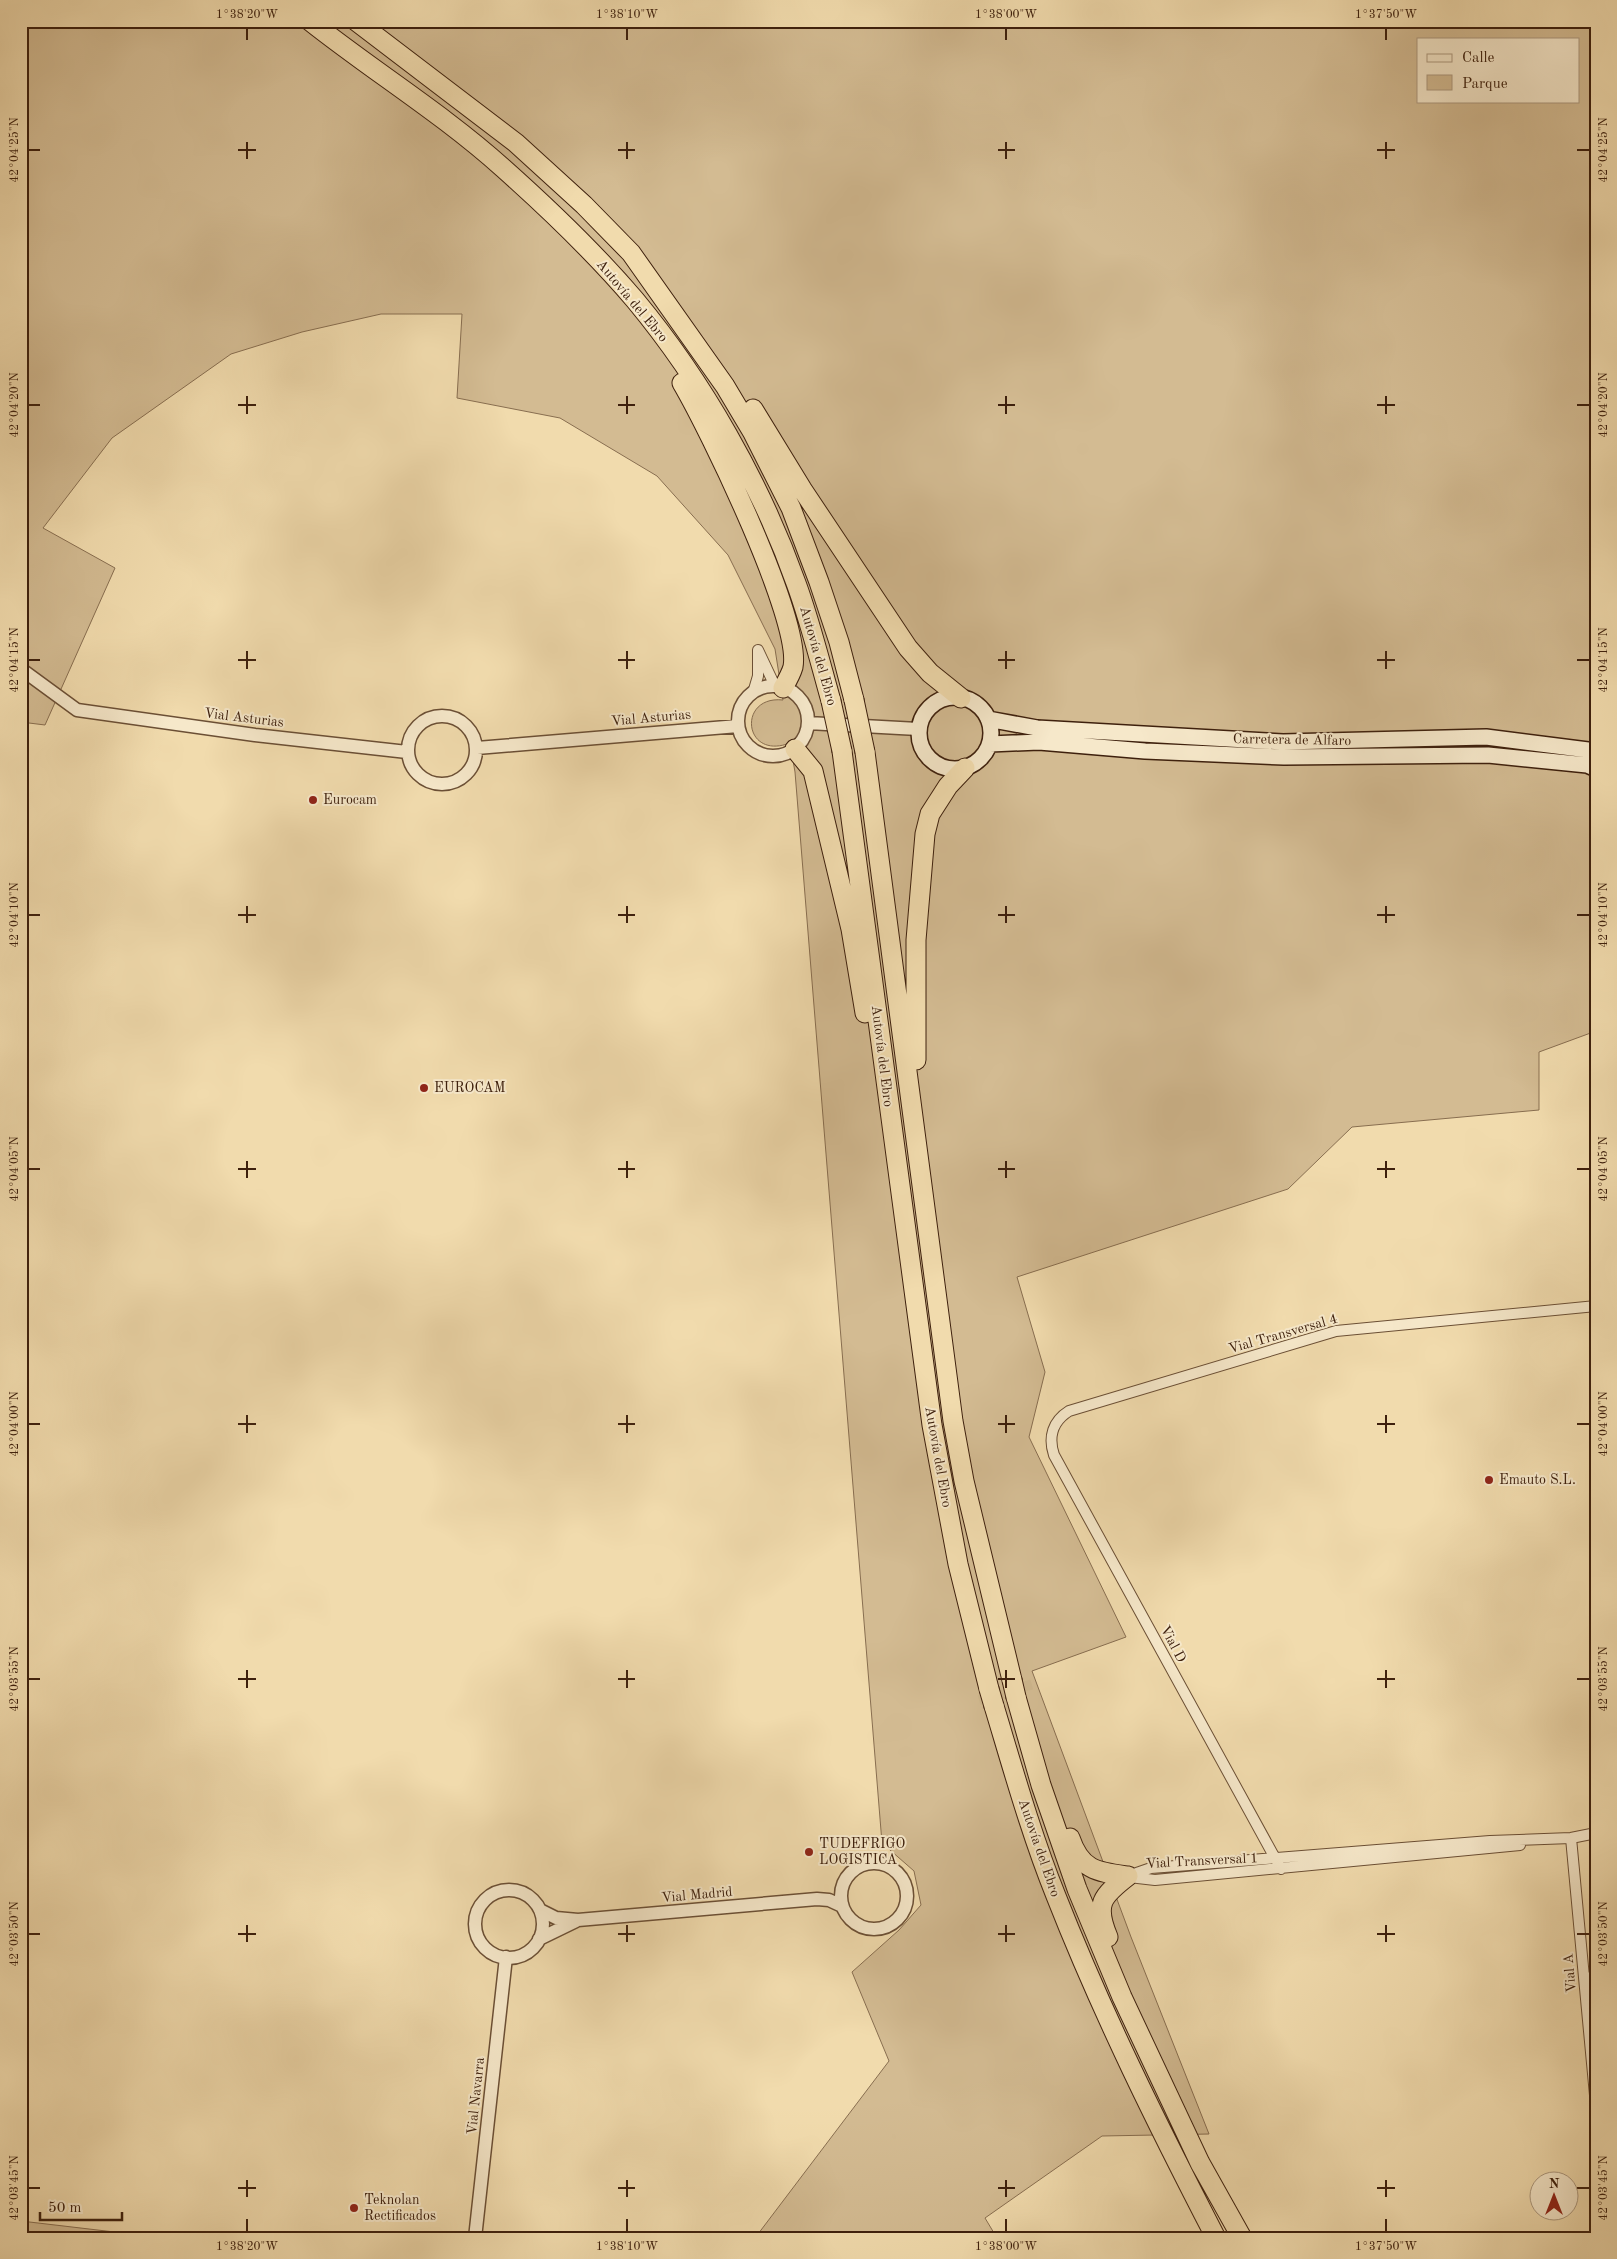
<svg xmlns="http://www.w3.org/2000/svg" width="1617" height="2259" font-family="'Old Standard TT',serif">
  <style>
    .green { fill: #d3bb92; stroke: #886e50; fill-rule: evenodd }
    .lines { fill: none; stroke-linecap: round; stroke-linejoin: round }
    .minor-tunnel { stroke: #cdb68d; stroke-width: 10; stroke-dasharray: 10 5; stroke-linecap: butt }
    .minor-casing { stroke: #6b4f35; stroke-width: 12 }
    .tertiary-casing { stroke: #6b4f35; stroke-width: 15 }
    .secondary-casing { stroke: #3e200d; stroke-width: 18 }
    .motorway-casing { stroke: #3e200d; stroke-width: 21 }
    .minor { stroke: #f6e8ca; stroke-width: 10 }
    .tertiary { stroke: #f6e8ca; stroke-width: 12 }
    .secondary { stroke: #f6e8ca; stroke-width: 15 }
    .motorway { stroke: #f1dbad; stroke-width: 19 }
    .motorway-bridge-casing { stroke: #3e200d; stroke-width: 21; stroke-linecap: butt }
    .motorway-bridge { stroke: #f1dbad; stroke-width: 19 }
    .ticks { fill: none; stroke: #3e200d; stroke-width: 2 }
    .poi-dot { fill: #8f2418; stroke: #f6e8ca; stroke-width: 2 }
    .labels { text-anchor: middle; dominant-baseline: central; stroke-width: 4; stroke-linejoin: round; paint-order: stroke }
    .street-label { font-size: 14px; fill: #3e200d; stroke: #f6e8ca }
    .poi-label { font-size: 14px; fill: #3e200d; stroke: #f6e8ca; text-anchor: start }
    .neatline { fill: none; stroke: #3e200d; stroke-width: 2 }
    .ticks-label { font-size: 12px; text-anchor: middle; fill: #3e200d }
  </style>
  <rect width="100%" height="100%" fill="#f1dbad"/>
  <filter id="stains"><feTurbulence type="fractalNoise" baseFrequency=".004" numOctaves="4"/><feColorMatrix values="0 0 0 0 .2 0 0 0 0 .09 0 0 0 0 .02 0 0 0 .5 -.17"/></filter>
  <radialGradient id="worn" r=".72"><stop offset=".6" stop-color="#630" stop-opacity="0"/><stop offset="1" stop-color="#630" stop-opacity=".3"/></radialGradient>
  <!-- green -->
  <path class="green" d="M21,21H1596V1031L1539,1052V1110L1352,1127L1288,1189L1017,1277L1045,1372L1029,1437L1126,1637L1032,1671L1131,1937L1209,2134L1102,2136L985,2218L997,2238H755L889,2061L852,1972L899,1930L921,1905L914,1871L882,1843L795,772L790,743C743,761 737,695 783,700L775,649L728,555L657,476L560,418L457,398L462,314H381L302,332L231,354L112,438L43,528L115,568L45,725L21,722ZM1418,39H1578V101H1418Z
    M21,2221L123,2233L122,2238H21Z"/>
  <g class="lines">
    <!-- minor-tunnel -->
    <path class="minor-tunnel" d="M979,1700L1033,1684"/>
    <defs>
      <path id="minor" d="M753,693L758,676V650L775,686
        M1571,1838L1596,2106
        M1281,1869L1054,1455C1048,1437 1053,1421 1069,1411L1336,1331L1596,1306
        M1128,1876L1151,1868L1490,1841L1571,1838L1596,1833
        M1129,1877L1155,1880L1520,1845
        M1585,1978L1596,1977"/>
      <path id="tertiary" d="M21,669L77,710L255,735L407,752
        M738 721a35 35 0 1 1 70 0a35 35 0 1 1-70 0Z
        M408 750a34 34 0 1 1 68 0a34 34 0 1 1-68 0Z
        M808,723L918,729
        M477,748L738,726
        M841 1896a33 33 0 1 1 66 0a33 33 0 1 1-66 0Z
        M475 1924a34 34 0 1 1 68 0a34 34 0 1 1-68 0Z
        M540,1910L556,1918L578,1920L817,1899L829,1900L842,1906
        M539,1939L576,1921
        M475,2238L506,1957"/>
      <path id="secondary" d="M919 733a36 36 0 1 1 72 0a36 36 0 1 1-72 0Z
        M988,719L1037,728L1283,742L1486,737L1596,751
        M990,744L1039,742L1145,751L1284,757L1488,755L1587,765L1596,769"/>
      <path id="motorway" d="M310,21C373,71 443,114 503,168C549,209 595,253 635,300C703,382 760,482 796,583C810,621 820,662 831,701
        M356,21L516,143L584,205L631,253L725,386L753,433L791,508L819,582L839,642L854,700
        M682,383C709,429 802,620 793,667C791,674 787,681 783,688
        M753,409L802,489L908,648L930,673L961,698
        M795,749L813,771L851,929L865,1013
        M842,751L932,1425L958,1564L989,1689
        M865,752L953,1421L964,1481L1012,1680
        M916,1060V940L925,834L930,814L948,786L965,768
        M1016,1697L1041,1785L1077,1889L1122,1997L1200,2163L1242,2238
        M994,1706C1013,1769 1031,1834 1056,1896C1102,2013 1158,2126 1216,2238
        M1070,1838C1081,1871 1098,1872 1128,1876
        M1108,1937C1094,1904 1102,1896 1128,1876"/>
    </defs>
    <!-- minor casing -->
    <use href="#minor" class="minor-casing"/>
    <!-- tertiary casing -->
    <use href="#tertiary" class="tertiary-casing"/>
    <!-- secondary casing -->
    <use href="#secondary" class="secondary-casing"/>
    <!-- motorway casing -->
    <use href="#motorway" class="motorway-casing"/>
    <!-- minor -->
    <use href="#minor" class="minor"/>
    <!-- tertiary -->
    <use href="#tertiary" class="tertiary"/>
    <!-- secondary -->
    <use href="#secondary" class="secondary"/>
    <!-- motorway -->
    <use href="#motorway" class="motorway"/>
    <defs>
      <path id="motorway-bridge" d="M854,700L865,752
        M831,701L842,751
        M1012,1680L1016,1697
        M989,1689L994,1706"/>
    </defs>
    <!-- motorway-bridge casing -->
    <use href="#motorway-bridge" class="motorway-bridge-casing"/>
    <!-- motorway-bridge -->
    <use href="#motorway-bridge" class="motorway-bridge"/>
  </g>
  <!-- ticks -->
  <path class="ticks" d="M247,28V40M627,28V40M1006,28V40M1386,28V40M247,142V159M627,142V159M1006,142V159M1386,142V159M28,150H40M238,150H256M618,150H635M998,150H1015M1377,150H1395M1577,150H1590M247,396V414M627,396V414M1006,396V414M1386,396V414M28,405H40M238,405H256M618,405H635M998,405H1015M1377,405H1395M1577,405H1590M247,651V669M627,651V669M1006,651V669M1386,651V669M28,660H40M238,660H256M618,660H635M998,660H1015M1377,660H1395M1577,660H1590M247,906V923M627,906V923M1006,906V923M1386,906V923M28,915H40M238,915H256M618,915H635M998,915H1015M1377,915H1395M1577,915H1590M247,1161V1178M627,1161V1178M1006,1161V1178M1386,1161V1178M28,1169H40M238,1169H256M618,1169H635M998,1169H1015M1377,1169H1395M1577,1169H1590M247,1415V1433M627,1415V1433M1006,1415V1433M1386,1415V1433M28,1424H40M238,1424H256M618,1424H635M998,1424H1015M1377,1424H1395M1577,1424H1590M247,1670V1688M627,1670V1688M1006,1670V1688M1386,1670V1688M28,1679H40M238,1679H256M618,1679H635M998,1679H1015M1377,1679H1395M1577,1679H1590M247,1925V1942M627,1925V1942M1006,1925V1942M1386,1925V1942M28,1934H40M238,1934H256M618,1934H635M998,1934H1015M1377,1934H1395M1577,1934H1590M247,2180V2197M627,2180V2197M1006,2180V2197M1386,2180V2197M28,2188H40M238,2188H256M618,2188H635M998,2188H1015M1377,2188H1395M1577,2188H1590M247,2219V2232M627,2219V2232M1006,2219V2232M1386,2219V2232"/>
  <!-- markers -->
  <g class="poi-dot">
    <circle cx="313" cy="800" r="5"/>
    <circle cx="424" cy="1088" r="5"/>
    <circle cx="1489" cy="1480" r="5"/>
    <circle cx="809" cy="1852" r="5"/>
    <circle cx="354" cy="2208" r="5"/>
  </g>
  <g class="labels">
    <!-- street labels -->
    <g class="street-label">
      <text transform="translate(632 301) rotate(50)">Autovía del Ebro</text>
      <text transform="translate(818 656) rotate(74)">Autovía del Ebro</text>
      <text transform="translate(244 718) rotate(7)">Vial Asturias</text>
      <text transform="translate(651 718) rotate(-5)">Vial Asturias</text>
      <text transform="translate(1292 740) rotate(1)">Carretera de Alfaro</text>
      <text transform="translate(882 1056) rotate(83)">Autovía del Ebro</text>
      <text transform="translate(1283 1334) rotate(-16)">Vial Transversal 4</text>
      <text transform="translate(938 1457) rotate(80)">Autovía del Ebro</text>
      <text transform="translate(1173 1644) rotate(62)">Vial D</text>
      <text transform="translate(1039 1848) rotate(71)">Autovía del Ebro</text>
      <text transform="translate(1202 1861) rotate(-3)">Vial Transversal 1</text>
      <text transform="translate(697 1895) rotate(-5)">Vial Madrid</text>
      <text transform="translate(1570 1973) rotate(-95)">Vial A</text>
      <text transform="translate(476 2096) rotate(-84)">Vial Navarra</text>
    </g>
    <!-- poi labels -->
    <g class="poi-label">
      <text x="323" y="800">Eurocam</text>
      <text x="434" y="1088">EUROCAM</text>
      <text x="1499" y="1480">Emauto S.L.</text>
      <text x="819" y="1844">TUDEFRIGO<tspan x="819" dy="16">LOGISTICA</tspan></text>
      <text x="364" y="2200">Teknolan<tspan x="364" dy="16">Rectificados</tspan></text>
    </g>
  </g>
  <!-- margin -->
  <rect width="1617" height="2259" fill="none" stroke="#f1dbad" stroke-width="55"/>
  <!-- legend -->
  <rect x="1417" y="38" width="162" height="65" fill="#f6e8ca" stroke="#ac987e"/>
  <rect x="1427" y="54" width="25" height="8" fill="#f6e8ca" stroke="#ac987e"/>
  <text x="1462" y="62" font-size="15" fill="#3e200d">Calle</text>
  <rect x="1427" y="75" width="25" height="15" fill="#d3bb92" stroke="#ac987e"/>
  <text x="1462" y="88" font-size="15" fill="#3e200d">Parque</text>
  <!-- north arrow -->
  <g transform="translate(1554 2196)"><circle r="24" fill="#f6e8ca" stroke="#ac987e"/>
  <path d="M0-4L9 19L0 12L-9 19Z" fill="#8f2418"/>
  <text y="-8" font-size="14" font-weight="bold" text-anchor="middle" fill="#3e200d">N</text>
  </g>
  <!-- scale -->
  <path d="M40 2212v8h82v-8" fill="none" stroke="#3e200d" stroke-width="2.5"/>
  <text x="48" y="2212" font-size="15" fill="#3e200d" stroke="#f6e8ca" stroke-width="4" paint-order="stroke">50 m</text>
  <rect x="28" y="28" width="1562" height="2204" class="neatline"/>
  <g class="ticks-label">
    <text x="247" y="18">1°38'20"W</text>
    <text x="627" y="18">1°38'10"W</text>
    <text x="1006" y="18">1°38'00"W</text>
    <text x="1386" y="18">1°37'50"W</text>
    <text transform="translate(14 150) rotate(-90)" y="4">42°04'25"N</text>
    <text transform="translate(1603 150) rotate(-90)" y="4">42°04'25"N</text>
    <text transform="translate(14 405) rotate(-90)" y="4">42°04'20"N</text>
    <text transform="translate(1603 405) rotate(-90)" y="4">42°04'20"N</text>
    <text transform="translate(14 660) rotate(-90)" y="4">42°04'15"N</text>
    <text transform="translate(1603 660) rotate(-90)" y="4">42°04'15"N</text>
    <text transform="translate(14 915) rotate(-90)" y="4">42°04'10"N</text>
    <text transform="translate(1603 915) rotate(-90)" y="4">42°04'10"N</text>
    <text transform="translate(14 1169) rotate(-90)" y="4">42°04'05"N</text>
    <text transform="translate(1603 1169) rotate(-90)" y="4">42°04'05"N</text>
    <text transform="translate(14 1424) rotate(-90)" y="4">42°04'00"N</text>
    <text transform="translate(1603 1424) rotate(-90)" y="4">42°04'00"N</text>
    <text transform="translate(14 1679) rotate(-90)" y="4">42°03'55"N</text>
    <text transform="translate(1603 1679) rotate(-90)" y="4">42°03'55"N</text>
    <text transform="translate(14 1934) rotate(-90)" y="4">42°03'50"N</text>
    <text transform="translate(1603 1934) rotate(-90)" y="4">42°03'50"N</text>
    <text transform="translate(14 2188) rotate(-90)" y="4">42°03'45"N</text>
    <text transform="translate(1603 2188) rotate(-90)" y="4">42°03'45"N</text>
    <text x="247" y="2250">1°38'20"W</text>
    <text x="627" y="2250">1°38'10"W</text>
    <text x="1006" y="2250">1°38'00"W</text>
    <text x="1386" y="2250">1°37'50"W</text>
  </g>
  <rect width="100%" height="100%" filter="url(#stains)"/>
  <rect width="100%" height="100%" fill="url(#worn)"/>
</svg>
